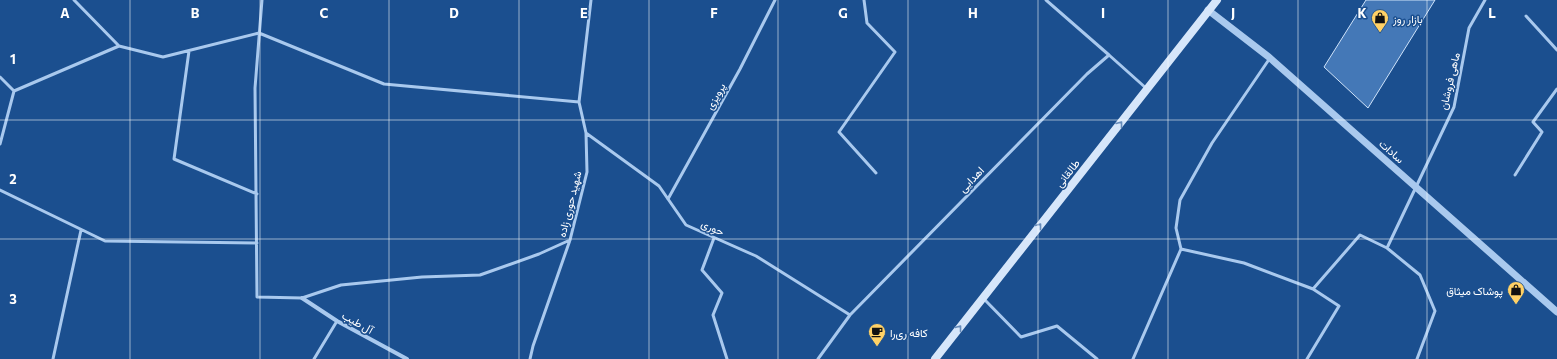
<svg xmlns="http://www.w3.org/2000/svg" width="1557" height="359" font-family="Commissioner,Vazirmatn,sans-serif">
  <style>
    .building { fill: #4478b7; stroke: #cfe3fa }
    .lines { fill: none; stroke-linecap: round; stroke-linejoin: round }
    .service { stroke: #a9c9ee; stroke-width: 3 }
    .minor { stroke: #a9c9ee; stroke-width: 4 }
    .tertiary { stroke: #a9c9ee; stroke-width: 7 }
    .secondary { stroke: #d6e6fa; stroke-width: 8 }
    .oneway { stroke: #668bba }
    .grid { fill: none; stroke: #fff; stroke-width: 1; stroke-opacity: 0.55 }
    .labels { text-anchor: middle; dominant-baseline: central; stroke-width: 3; stroke-linejoin: round; paint-order: stroke }
    .poi-label { font-size: 11px; fill: #fff; stroke: #1b4f8f; text-anchor: start }
    .street-label { font-size: 11px; fill: #fff; stroke: #1b4f8f }
    .grid-label { font-size: 13px; text-anchor: middle; font-weight: bold; fill: #fff; stroke: #1b4f8f; stroke-width: 3; stroke-linejoin: round; paint-order: stroke }
  </style>
  <rect width="100%" height="100%" fill="#1b4f8f"/>
  <!-- building -->
  <path class="building" d="M1366,0H1435L1368,108L1324,67Z"/>
  <g class="lines">
    <!-- service -->
    <path class="service" d="M262,0L255,88L257,297L302,298L341,285L422,277L480,275L539,254L570,240
      M864,0L867,23L895,52L839,132L876,173
      M1046,0L1109,55
      M1526,16L1557,50
      M119,46L163,57L259,33L384,84L579,102
      M189,51L174,159L257,194
      M0,77L14,91L0,144
      M14,91L119,46L74,0
      M586,133L659,186L686,225L756,256L850,315
      M1515,175L1542,132L1533,122L1557,89
      M0,190L105,241L257,243
      M668,199L740,69L775,0
      M714,238L702,270L722,293L713,315L727,359
      M1387,248L1420,275L1435,311L1417,359
      M1181,249L1244,263L1313,289L1360,235L1387,248L1454,107L1469,28L1485,0
      M984,299L1021,337L1057,326L1097,359
      M53,359L81,230
      M314,359L337,321
      M530,359L533,346L570,240L587,172L586,133L579,102L591,0
      M818,359L850,315L1087,74L1109,55L1147,89
      M1133,359L1181,249L1176,228L1180,200L1212,143L1270,58
      M1307,359L1339,306L1313,289"/>
    <!-- minor -->
    <path class="minor" d="M302,298L337,321L407,359"/>
    <!-- tertiary -->
    <path class="tertiary" d="M1208,10L1270,58L1557,312"/>
    <!-- secondary -->
    <path class="secondary" d="M935,359L1217,0"/>
  </g>
  <!-- one-way arrows -->
  <defs><path id="oneway-chevron" d="M-2-3.5L2.5 0L-2 3.5" fill="none" stroke-width="1.6" stroke-linecap="round" stroke-linejoin="round"/></defs>
  <g class="oneway">
    <use href="#oneway-chevron" transform="translate(1120 124) rotate(-52)"/>
    <use href="#oneway-chevron" transform="translate(1039 226) rotate(-52)"/>
    <use href="#oneway-chevron" transform="translate(959 328) rotate(-52)"/>
  </g>
  <!-- grid -->
  <path class="grid" d="M130,0V359M260,0V359M389,0V359M519,0V359M649,0V359M778,0V359M908,0V359M1038,0V359M1168,0V359M1298,0V359M1427,0V359M0,120H1557M0,239H1557"/>
  <!-- icons -->
  <defs>
    <symbol id="shop-pin" viewBox="-11 -11 22 30"><path d="M0 17L-7.5 6A9.5 9.5 0 1 1 7.5 6Z" fill="#ffd166" stroke="#1b4f8f"/><path d="M-5-2.5h2.3a2.7 3.5 0 0 1 5.4 0H5L5.5 6h-11ZM-1.5-2.5h3a1.5 2.3 0 0 0-3 0Z" fill="#111"/></symbol>
    <symbol id="cafe-pin" viewBox="-11 -11 22 30"><path d="M0 17L-7.5 6A9.5 9.5 0 1 1 7.5 6Z" fill="#ffd166" stroke="#1b4f8f"/><path d="M-5.5-4.5H6V0H3Q3 3.5 0 3.5H-2.5Q-5.5 3.5-5.5 0ZM3-3.2v2h1.7v-2ZM-6 4.5H4V6H-6Z" fill="#111"/></symbol>
  </defs>
  <g fill-rule="evenodd">
    <use href="#shop-pin" x="1370" y="8" width="20" height="27"/>
    <use href="#shop-pin" x="1506" y="280" width="20" height="27"/>
    <use href="#cafe-pin" x="867" y="322" width="20" height="27"/>
  </g>
  <g class="labels">
    <!-- poi labels -->
    <g class="poi-label">
      <text x="1393" y="18">بازار روز</text>
      <text x="1503" y="290" text-anchor="end">پوشاک میثاق</text>
      <text x="890" y="332">کافه‌ ری‌را</text>
    </g>
    <!-- street labels -->
    <g class="street-label">
      <text transform="translate(1449 81) rotate(-77)">ماهی فروشان</text>
      <text transform="translate(715 96) rotate(-61)">پرویزی</text>
      <text transform="translate(1392 151) rotate(42)">سادات</text>
      <text transform="translate(1067 173) rotate(-52)">طالقانی</text>
      <text transform="translate(971 179) rotate(-46)">اهدایی</text>
      <text transform="translate(569 204) rotate(-76)">شهید حوری زاده</text>
      <text transform="translate(713 227) rotate(24)">حوری</text>
      <text transform="translate(358 322) rotate(29)">آل طیب</text>
    </g>
  </g>
  <g class="grid-label">
    <text x="65" y="18">A</text>
    <text x="195" y="18">B</text>
    <text x="324" y="18">C</text>
    <text x="454" y="18">D</text>
    <text x="584" y="18">E</text>
    <text x="714" y="18">F</text>
    <text x="843" y="18">G</text>
    <text x="973" y="18">H</text>
    <text x="1103" y="18">I</text>
    <text x="1233" y="18">J</text>
    <text x="1362" y="18">K</text>
    <text x="1492" y="18">L</text>
    <text x="13" y="64">1</text>
    <text x="13" y="184">2</text>
    <text x="13" y="304">3</text>
  </g>
</svg>
